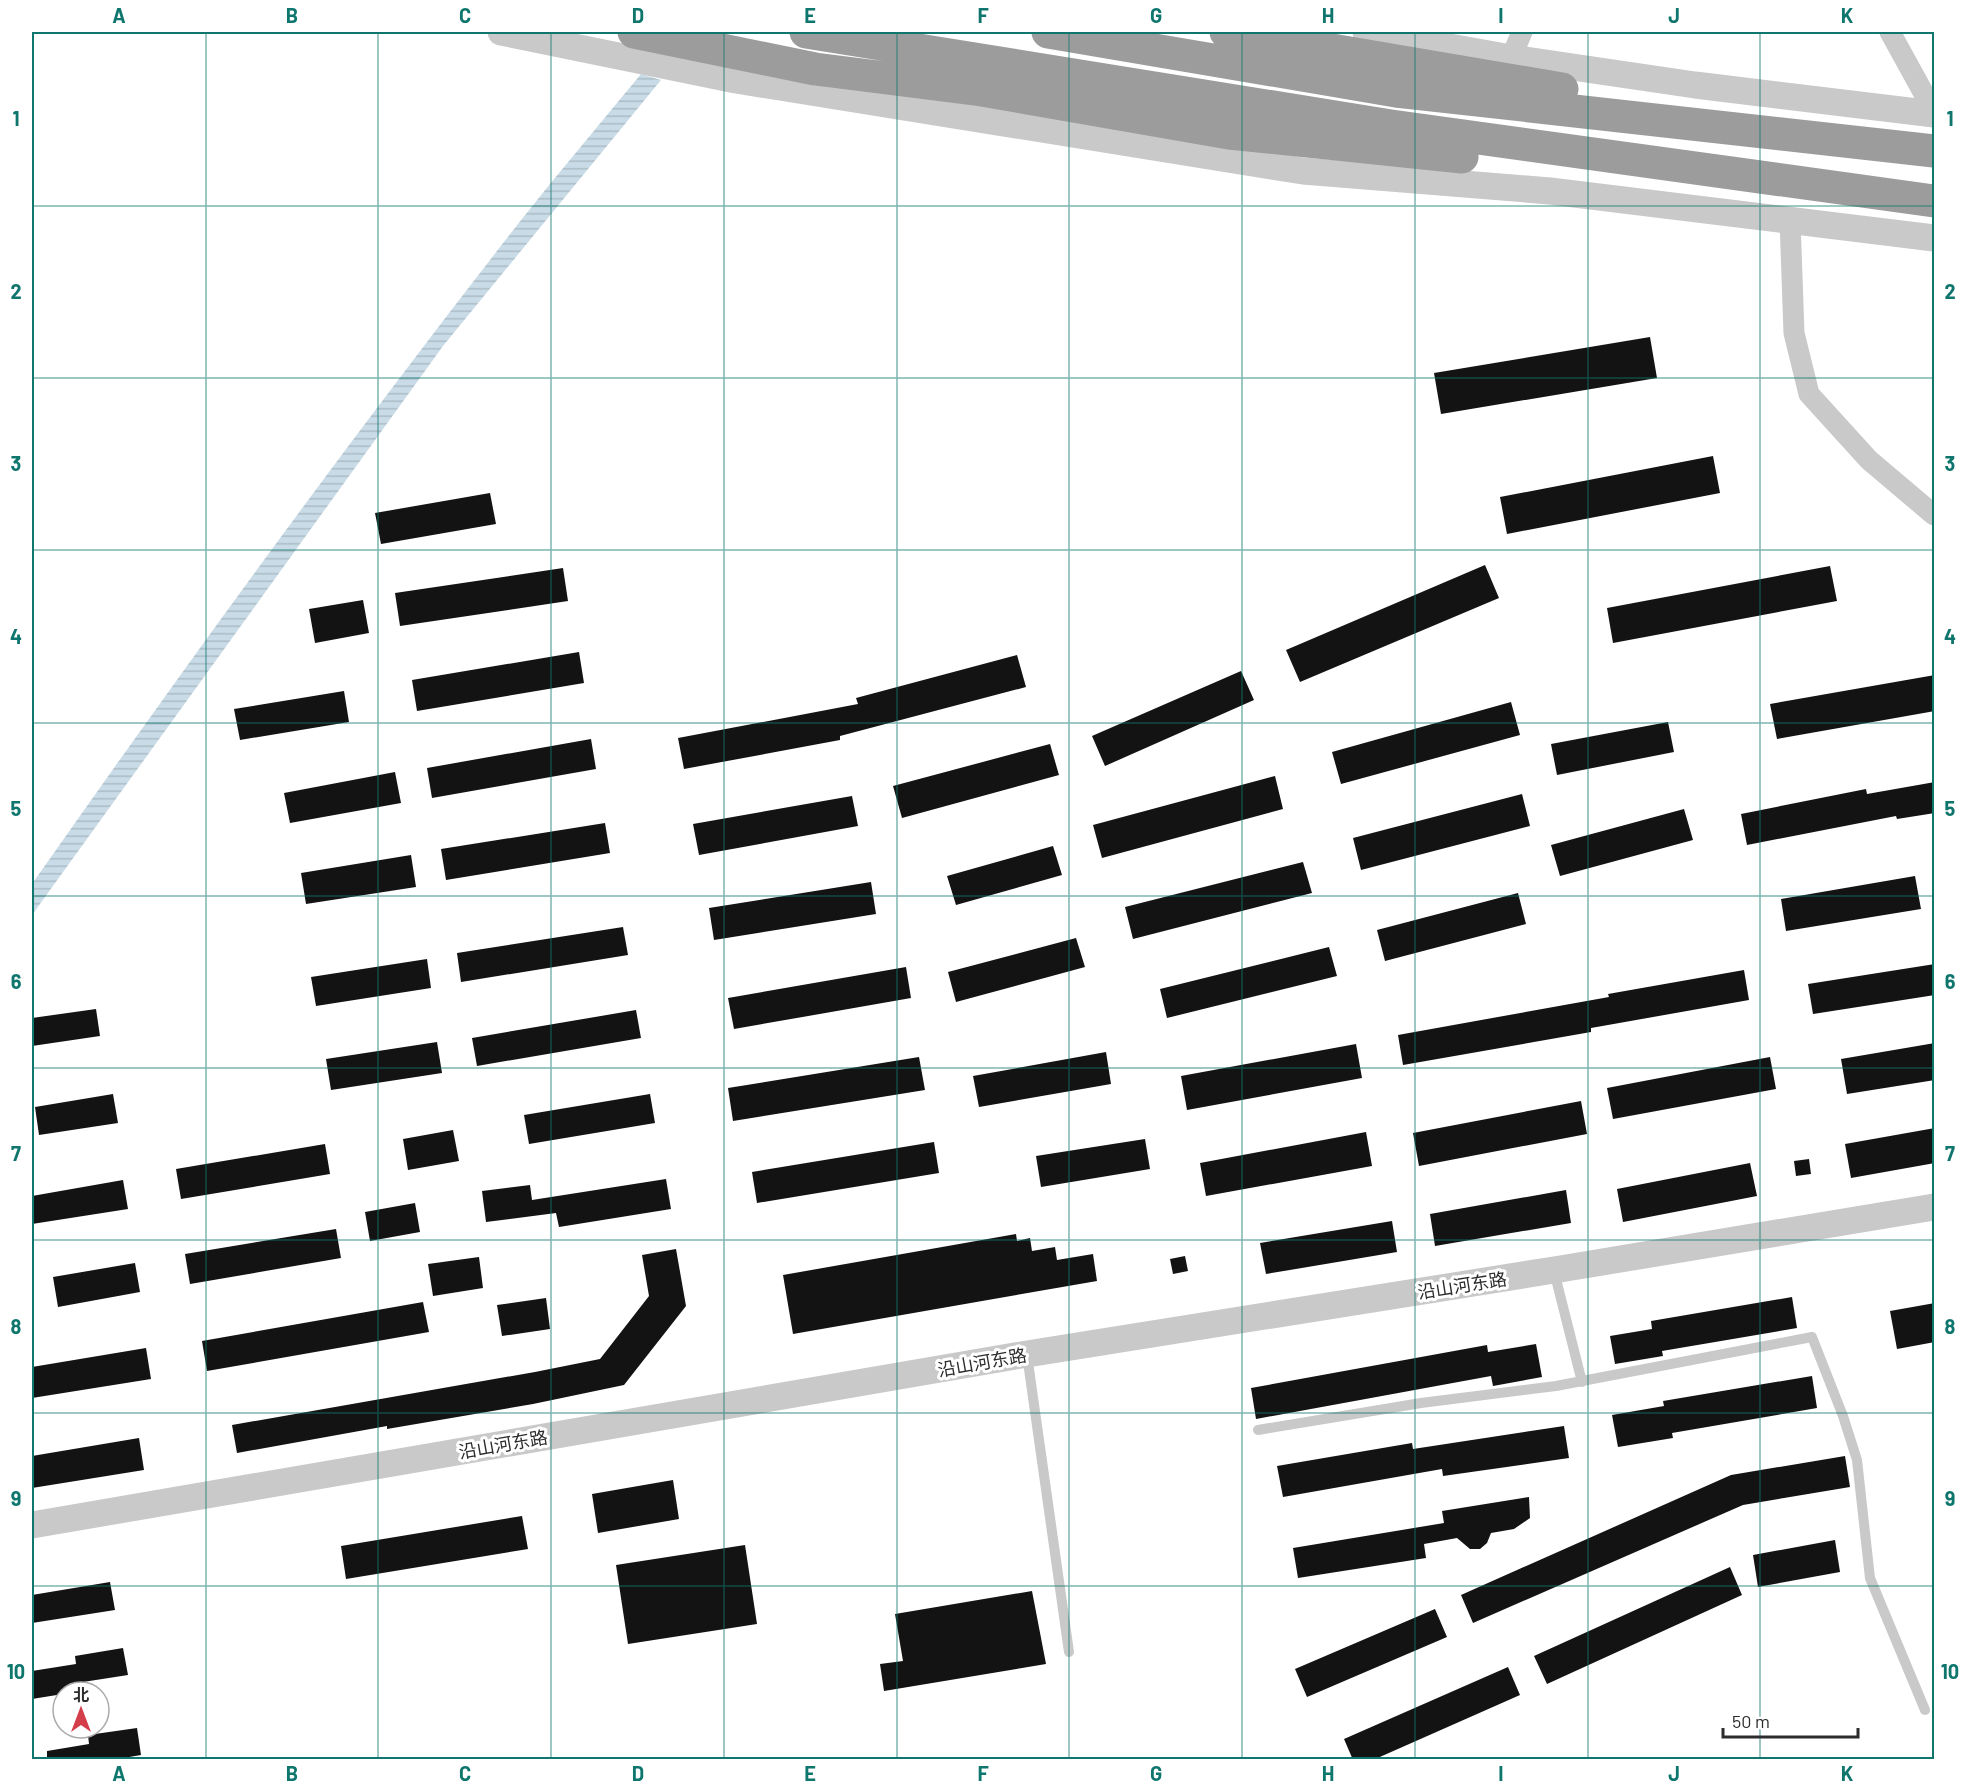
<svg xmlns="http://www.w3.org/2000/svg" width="1966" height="1791" font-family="Barlow,'Noto Sans SC',sans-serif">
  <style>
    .water { fill: url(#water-rules) }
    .building { fill: #131313 }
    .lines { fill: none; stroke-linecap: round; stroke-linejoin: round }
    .service { stroke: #c9c9c9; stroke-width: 10 }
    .minor { stroke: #c9c9c9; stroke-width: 21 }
    .tertiary { stroke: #c9c9c9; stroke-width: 27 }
    .trunk { stroke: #9c9c9c; stroke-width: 33 }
    .grid { fill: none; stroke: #0f766e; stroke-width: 1.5; stroke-opacity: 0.55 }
    .labels { text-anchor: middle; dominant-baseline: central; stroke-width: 6; stroke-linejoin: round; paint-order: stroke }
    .street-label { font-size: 18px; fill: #2c2c2c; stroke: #fff }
    .neatline { fill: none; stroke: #0f766e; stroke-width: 2 }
    .grid-label { font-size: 20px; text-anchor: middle; font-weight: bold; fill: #0f766e }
  </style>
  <defs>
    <pattern id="water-rules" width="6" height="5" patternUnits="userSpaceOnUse" patternTransform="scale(1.5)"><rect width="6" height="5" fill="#c8dbe7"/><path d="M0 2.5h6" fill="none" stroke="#acbcc6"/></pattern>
  </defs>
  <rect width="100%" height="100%" fill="#fff"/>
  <!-- water -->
  <path class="water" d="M641,74L661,80L443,346L32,915V884C189,660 350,439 518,224C558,173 600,124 641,74Z"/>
  <!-- building -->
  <path class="building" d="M1650,337L1657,378L1441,414L1434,373Z
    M1713,456L1720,493L1507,534L1500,497Z
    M490,493L496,524L381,544L375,513Z
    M1485,565L1499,598L1300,682L1286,650Z
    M1830,566L1837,601L1613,643L1607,608Z
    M563,568L568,601L400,626L395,593Z
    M363,600L369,633L315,643L309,609Z
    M579,652L584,683L417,711L412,680Z
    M1017,655L1026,687L840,736V740L684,769L678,738L858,704L856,698Z
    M1241,671L1254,700L1105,766L1092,736Z
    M1935,675V711L1777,739L1770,704Z
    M344,691L349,722L240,740L234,709Z
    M1511,702L1520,735L1341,784L1332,752Z
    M1668,722L1674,752L1557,775L1551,744Z
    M591,739L596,769L432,798L427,768Z
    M1050,744L1059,775L902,818L893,786Z
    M395,772L401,803L290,823L284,793Z
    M1275,776L1283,809L1102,858L1093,825Z
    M1935,782V813L1897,819L1896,816L1747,845L1741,814L1866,789L1867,794Z
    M1522,794L1530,826L1361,870L1353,838Z
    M852,796L858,826L699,855L693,824Z
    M1684,809L1693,840L1560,876L1551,845Z
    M605,823L610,853L446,880L441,849Z
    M1053,846L1062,875L956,905L947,876Z
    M411,855L416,887L306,904L301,873Z
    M1303,862L1312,893L1133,939L1125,907Z
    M1915,876L1921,909L1786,931L1781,899Z
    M871,882L876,914L714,940L709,908Z
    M1518,893L1526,924L1385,961L1377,930Z
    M623,927L628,955L461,982L457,953Z
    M1076,938L1085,967L956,1002L948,972Z
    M1329,947L1337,976L1167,1018L1160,989Z
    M427,959L431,988L316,1006L311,977Z
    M1935,964V995L1813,1014L1808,984Z
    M906,967L911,998L734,1029L728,998Z
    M1744,970L1749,1000L1591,1028V1032L1403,1065L1398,1035L1609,997L1608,994Z
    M96,1009L100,1036L32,1046V1018Z
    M636,1010L641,1038L477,1066L472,1038Z
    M437,1042L442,1073L331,1090L326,1059Z
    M1935,1043V1080L1847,1094L1841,1059Z
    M1356,1044L1362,1078L1187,1110L1181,1076Z
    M1106,1052L1111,1084L979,1107L973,1076Z
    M919,1057L925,1090L733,1121L728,1088Z
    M1770,1057L1776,1089L1613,1119L1607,1088Z
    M113,1094L118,1123L39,1135L35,1107Z
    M650,1094L655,1123L529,1144L524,1115Z
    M1581,1101L1587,1134L1419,1166L1413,1133Z
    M1935,1128V1163L1851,1178L1845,1144Z
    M453,1130L459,1161L408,1170L403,1139Z
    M1366,1132L1372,1166L1206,1196L1200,1163Z
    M1145,1139L1150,1169L1041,1187L1036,1156Z
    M934,1142L939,1173L757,1203L752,1172Z
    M325,1144L330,1174L181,1199L176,1169Z
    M1809,1159L1811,1174L1796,1176L1794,1161Z
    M1750,1163L1757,1196L1623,1222L1617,1189Z
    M666,1179L671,1209L559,1227L556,1213L486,1222L482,1191L530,1185L532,1200Z
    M123,1180L128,1209L32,1224V1196Z
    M1566,1190L1571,1223L1435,1246L1430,1214Z
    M415,1203L420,1232L370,1241L365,1212Z
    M1392,1221L1397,1252L1266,1274L1260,1243Z
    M336,1229L341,1258L190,1284L185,1254Z
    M1016,1234L1017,1241L1030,1238L1032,1251L1055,1247L1057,1260L1093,1254L1097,1281L793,1334L783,1275Z
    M676,1249L686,1306L624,1385L533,1404L387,1429V1426L237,1453L232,1425L535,1372L600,1359L649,1296L642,1255Z
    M1185,1256L1188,1271L1173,1274L1170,1259Z
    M479,1257L483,1288L433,1296L428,1264Z
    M135,1263L140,1292L58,1307L53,1277Z
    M1792,1297L1797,1328L1662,1351L1663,1356L1615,1364L1610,1336L1652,1329L1651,1321Z
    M546,1298L550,1329L502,1336L497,1305Z
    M423,1302L429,1332L207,1371L202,1341Z
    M1935,1303V1342L1897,1349L1890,1311Z
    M1536,1344L1542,1377L1493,1386L1491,1376L1256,1419L1251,1388L1487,1345L1488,1352Z
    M146,1348L151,1379L32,1398V1367Z
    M1812,1376L1817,1408L1672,1433L1673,1438L1618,1447L1612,1415L1664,1406L1663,1401Z
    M1564,1426L1569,1458L1443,1476L1442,1469L1283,1497L1277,1466L1412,1443L1413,1449Z
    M139,1438L144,1470L32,1488V1456Z
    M1845,1456L1850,1487L1743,1505L1473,1623L1461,1595L1731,1475Z
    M673,1480L679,1519L598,1533L592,1494Z
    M1529,1497L1530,1518L1514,1529L1491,1533L1487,1543L1480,1549H1470L1457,1538L1424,1544L1426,1558L1298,1578L1293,1548L1444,1523L1442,1511Z
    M522,1516L528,1549L346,1579L341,1546Z
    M1835,1540L1840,1572L1758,1587L1753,1555Z
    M745,1545L757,1624L628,1644L616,1565Z
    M1730,1567L1742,1595L1547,1684L1534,1656Z
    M110,1582L115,1610L32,1623V1595Z
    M1032,1591L1046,1664L884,1691L880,1664L903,1661L895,1614Z
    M1435,1609L1447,1637L1307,1697L1295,1669Z
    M123,1648L128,1675L83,1682L85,1692H63V1694L32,1699V1671L76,1664L75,1656Z
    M1508,1667L1520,1695L1373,1760H1353L1344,1739Z
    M137,1728L141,1755L112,1760H47V1751L89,1744L88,1735Z"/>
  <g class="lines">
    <!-- service -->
    <path class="service" d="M1554,1271L1582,1382
      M1027,1355L1069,1652
      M1258,1430L1421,1403L1556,1386L1812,1337L1843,1416L1857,1460L1870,1578L1925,1710"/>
    <!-- minor -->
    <path class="minor" d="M1890,32L1934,112
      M1511,58L1522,32
      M1790,220L1794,333L1809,394L1869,460L1934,515"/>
    <!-- tertiary -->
    <path class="tertiary" d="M501,32L736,80L1303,171L1550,191L1934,238
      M1366,32L1511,58L1695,85L1934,114
      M32,1525L1027,1354L1554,1270L1934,1207"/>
    <!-- trunk -->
    <path class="trunk" d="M634,32L815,69L982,90L1229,133L1462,157
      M806,32L1391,126L1934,201
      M1048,32L1396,91L1934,151
      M1226,32L1562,89"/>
  </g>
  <!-- grid -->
  <path class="grid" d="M206,32V1760M378,32V1760M551,32V1760M724,32V1760M897,32V1760M1069,32V1760M1242,32V1760M1415,32V1760M1588,32V1760M1760,32V1760M32,206H1934M32,378H1934M32,550H1934M32,723H1934M32,896H1934M32,1068H1934M32,1240H1934M32,1413H1934M32,1586H1934"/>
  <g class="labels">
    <!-- street labels -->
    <g class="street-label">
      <text transform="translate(1462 1285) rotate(-9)">沿山河东路</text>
      <text transform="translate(982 1362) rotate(-10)">沿山河东路</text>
      <text transform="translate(503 1444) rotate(-10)">沿山河东路</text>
    </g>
  </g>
  <!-- border -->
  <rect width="1966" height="1791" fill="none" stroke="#ffffff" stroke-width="66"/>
  <!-- north arrow -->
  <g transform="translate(81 1710)"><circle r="28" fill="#ffffff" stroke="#ababab" stroke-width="1.5"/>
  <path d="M0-4.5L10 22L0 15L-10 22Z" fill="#d33e4a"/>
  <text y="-9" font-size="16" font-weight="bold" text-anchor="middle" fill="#2c2c2c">北</text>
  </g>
  <!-- scale -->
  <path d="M1723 1728v9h135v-9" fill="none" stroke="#2c2c2c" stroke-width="3"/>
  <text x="1732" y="1728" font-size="18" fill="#2c2c2c" stroke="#ffffff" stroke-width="4.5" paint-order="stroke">50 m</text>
  <rect x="33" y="33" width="1900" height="1725" class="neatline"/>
  <g class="grid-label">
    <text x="119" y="23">A</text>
    <text x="292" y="23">B</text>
    <text x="465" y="23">C</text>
    <text x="638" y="23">D</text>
    <text x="810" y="23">E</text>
    <text x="983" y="23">F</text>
    <text x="1156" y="23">G</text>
    <text x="1328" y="23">H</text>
    <text x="1501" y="23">I</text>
    <text x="1674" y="23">J</text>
    <text x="1847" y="23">K</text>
    <text x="16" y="126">1</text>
    <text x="1950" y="126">1</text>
    <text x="16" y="299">2</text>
    <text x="1950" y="299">2</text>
    <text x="16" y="471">3</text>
    <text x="1950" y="471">3</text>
    <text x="16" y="644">4</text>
    <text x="1950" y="644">4</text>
    <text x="16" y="816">5</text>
    <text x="1950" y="816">5</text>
    <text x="16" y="989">6</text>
    <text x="1950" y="989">6</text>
    <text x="16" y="1161">7</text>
    <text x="1950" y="1161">7</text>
    <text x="16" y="1334">8</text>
    <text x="1950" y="1334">8</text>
    <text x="16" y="1506">9</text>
    <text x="1950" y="1506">9</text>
    <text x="16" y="1679">10</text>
    <text x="1950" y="1679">10</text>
    <text x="119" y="1781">A</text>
    <text x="292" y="1781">B</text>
    <text x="465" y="1781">C</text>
    <text x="638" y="1781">D</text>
    <text x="810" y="1781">E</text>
    <text x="983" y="1781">F</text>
    <text x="1156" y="1781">G</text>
    <text x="1328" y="1781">H</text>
    <text x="1501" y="1781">I</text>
    <text x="1674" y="1781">J</text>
    <text x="1847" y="1781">K</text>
  </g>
</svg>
